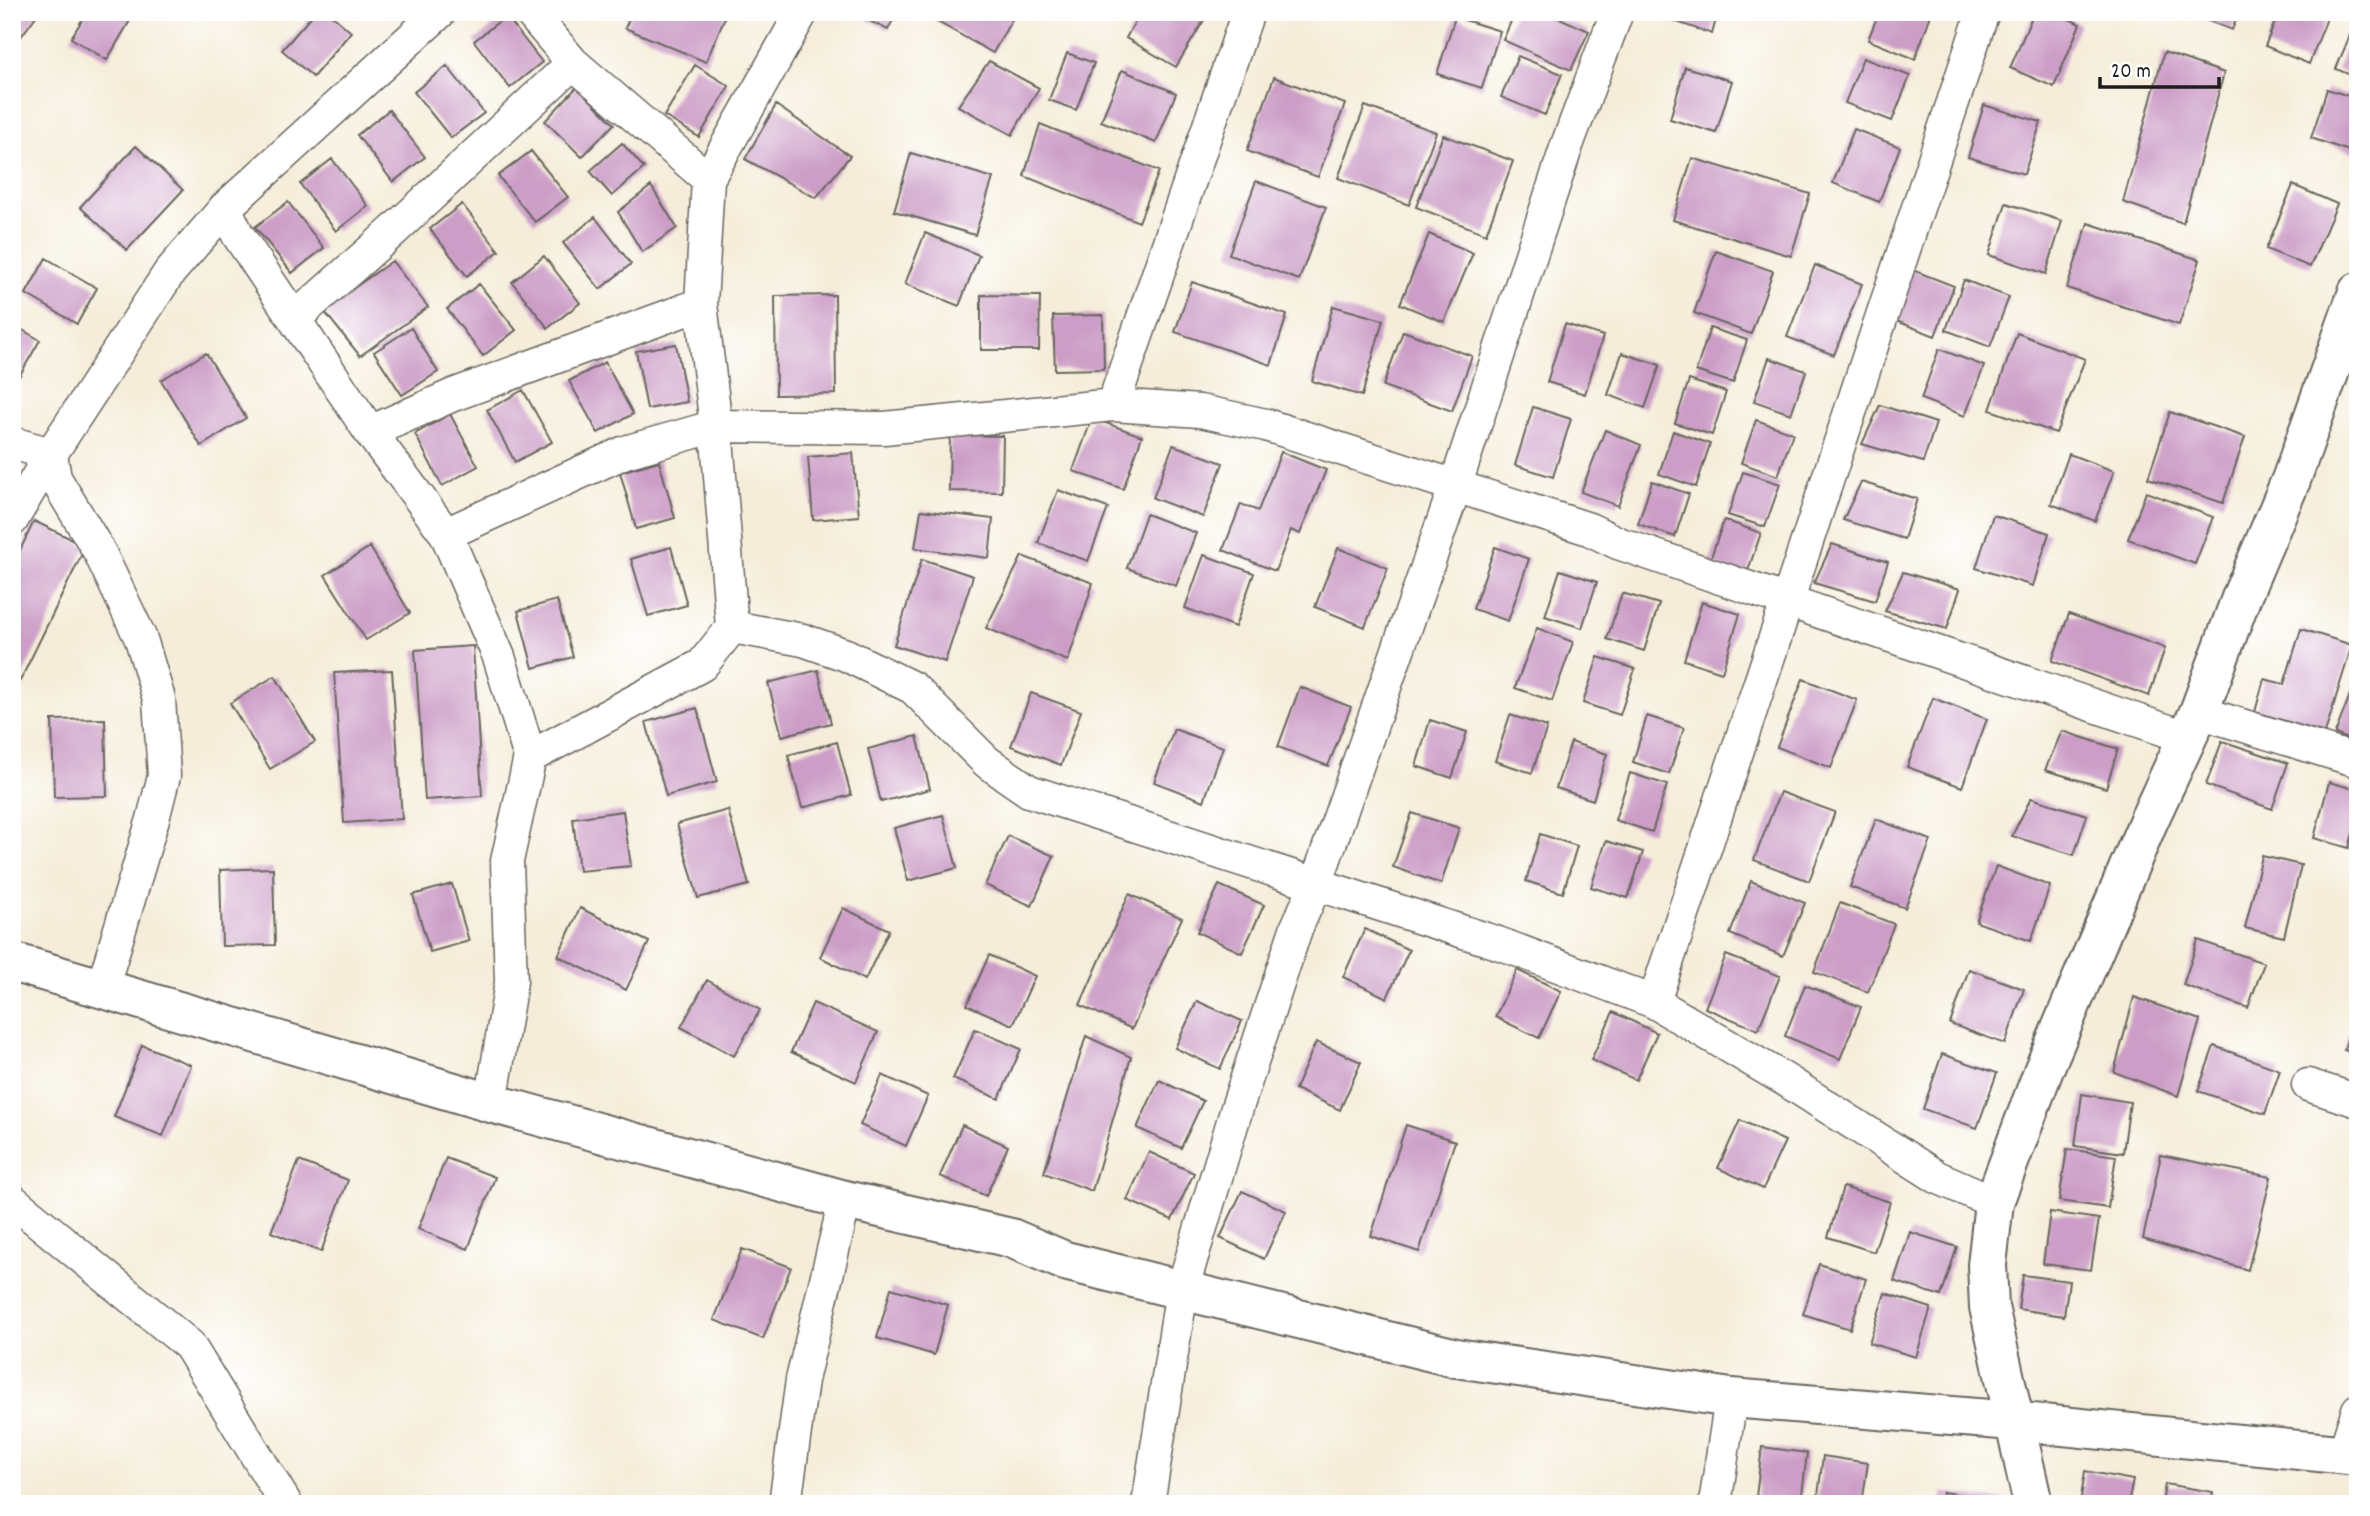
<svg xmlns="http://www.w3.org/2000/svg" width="2370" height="1516" font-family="Dekko,sans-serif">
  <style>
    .building { fill: #cc9ec7 }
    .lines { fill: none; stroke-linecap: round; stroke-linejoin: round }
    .street-casing { stroke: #68655e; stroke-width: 35 }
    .secondary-casing { stroke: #68655e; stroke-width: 42 }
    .street { stroke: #fff; stroke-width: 32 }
    .secondary { stroke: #fff; stroke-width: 38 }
  </style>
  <rect width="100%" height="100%" fill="#fff"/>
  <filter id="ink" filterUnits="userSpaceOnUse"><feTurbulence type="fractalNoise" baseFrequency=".0143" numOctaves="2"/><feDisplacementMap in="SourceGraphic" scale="14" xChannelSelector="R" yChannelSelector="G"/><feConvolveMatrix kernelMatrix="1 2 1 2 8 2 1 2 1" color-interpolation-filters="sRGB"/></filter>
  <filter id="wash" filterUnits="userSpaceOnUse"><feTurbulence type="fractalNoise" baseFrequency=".00686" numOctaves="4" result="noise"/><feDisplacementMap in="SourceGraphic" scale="28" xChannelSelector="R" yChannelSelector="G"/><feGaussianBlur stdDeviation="1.57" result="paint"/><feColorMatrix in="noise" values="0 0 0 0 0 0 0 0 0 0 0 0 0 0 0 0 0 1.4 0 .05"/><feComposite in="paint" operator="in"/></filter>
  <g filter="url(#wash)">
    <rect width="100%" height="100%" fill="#f5edd9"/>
    <g id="blocks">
      <!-- building -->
      <path class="building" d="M12,12H39L12,49Z
        M87,12H135L107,60L71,38Z
        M315,12H328L351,32L313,77L282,50Z
        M632,12H727L706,62L625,28Z
        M851,12H897L888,30Z
        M940,12H1016L993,53L936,21Z
        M1071,12H1090L1085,20Z
        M1140,12H1190L1204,20L1176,67L1126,38Z
        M1515,12H1546L1589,31L1571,70L1503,40Z
        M1664,12H1718L1712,34L1662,17Z
        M1879,12H1932L1915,59L1868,40Z
        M2034,12H2054L2080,24L2054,87L2010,68Z
        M2185,12H2239L2232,30Z
        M2279,12L2329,13L2309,64L2265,46Z
        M506,16L542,62L510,88L474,41Z
        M2358,16V78L2336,69Z
        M1455,17L1500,31L1482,88L1437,74Z
        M2164,52L2224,73L2183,223L2123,202Z
        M1067,53L1094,63L1076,110L1049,100Z
        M1518,56L1562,74L1545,115L1501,97Z
        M1863,58L1910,76L1892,121L1845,103Z
        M989,61L1039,88L1012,135L958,106Z
        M695,65L729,86L699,137L664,116Z
        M447,66L484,113L451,138L414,92Z
        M1685,67L1732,81L1716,133L1670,119Z
        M1122,70L1176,93L1156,143L1101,121Z
        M1274,77L1345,104L1318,177L1247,151Z
        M577,87L614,124L582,157L545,121Z
        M2327,89L2358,99V154L2311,138Z
        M776,105L850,156L816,198L745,159Z
        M1984,105L2041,122L2024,174L1968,157Z
        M1365,106L1436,132L1409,205L1338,178Z
        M389,110L425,157L393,182L357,135Z
        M1040,124L1159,171L1139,222L1024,176Z
        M1854,129L1900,147L1879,202L1833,183Z
        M1443,135L1513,161L1486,234L1416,207Z
        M622,143L644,168L612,196L590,171Z
        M136,146L183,190L127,250L80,207Z
        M531,151L568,197L535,222L498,176Z
        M911,153L993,178L975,235L894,211Z
        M1692,158L1810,194L1791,256L1673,220Z
        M332,159L368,206L336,231L300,184Z
        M1256,181L1326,207L1299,280L1229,254Z
        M2293,185L2337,204L2310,267L2266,249Z
        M651,186L677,228L642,252L618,212Z
        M288,202L324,248L292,273L255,227Z
        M2006,203L2062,221L2046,274L1989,255Z
        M462,204L499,251L467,276L430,229Z
        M595,217L631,264L600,289L563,243Z
        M2088,223L2200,260L2179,325L2067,288Z
        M925,233L979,255L959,306L905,284Z
        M1429,234L1473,253L1444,322L1400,304Z
        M1716,251L1773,271L1751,334L1694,313Z
        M544,256L580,303L548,328L512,282Z
        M46,258L97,288L77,324L26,294Z
        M392,261L428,307L360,356L323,310Z
        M1815,265L1862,284L1834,355L1787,337Z
        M1910,269L1954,286L1935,336L1891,319Z
        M1964,280L2009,297L1990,347L1946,330Z
        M1192,282L1287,315L1271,365L1175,332Z
        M479,284L516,330L483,356L447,309Z
        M835,295L836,394L776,395L775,296Z
        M981,295L1040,296L1039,350H981Z
        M1333,306L1383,320L1362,396L1312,381Z
        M1103,315L1104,369L1055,370L1053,316Z
        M12,324L40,340L20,375L12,371Z
        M1565,324L1603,336L1585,394L1547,382Z
        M411,328L438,372L402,395L374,352Z
        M1710,328L1747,340L1733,383L1696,371Z
        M1403,331L1472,356L1452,411L1383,386Z
        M2017,333L2085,359L2056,433L1990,410Z
        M676,344L687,402L647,409L636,351Z
        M1939,349L1984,366L1965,416L1921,399Z
        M206,353L246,418L201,446L161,380Z
        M1622,353L1660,365L1645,408L1608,395Z
        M1769,358L1806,371L1791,414L1754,401Z
        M605,362L633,414L598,433L569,381Z
        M1689,380L1726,392L1712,435L1675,423Z
        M523,390L552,442L515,462L487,410Z
        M1880,405L1936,423L1923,462L1862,444Z
        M1533,407L1571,419L1553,477L1515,465Z
        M2170,412L2245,437L2223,503L2148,478Z
        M450,414L478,466L442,486L415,434Z
        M1092,418L1142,436L1123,489L1073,471Z
        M1756,420L1793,433L1778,476L1741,463Z
        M1605,430L1641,445L1618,506L1581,492Z
        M1673,431L1710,444L1696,487L1659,474Z
        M950,435L1003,436L1002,492L949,491Z
        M1173,445L1223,463L1203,517L1153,498Z
        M1281,452L1326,470L1300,534L1291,530L1275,571L1223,550L1241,504L1258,511Z
        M853,453L859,516L813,520L808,457Z
        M2069,454L2114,471L2095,521L2051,504Z
        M659,461L675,518L636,529L620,472Z
        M1743,472L1780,484L1765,527L1728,515Z
        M1652,481L1689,494L1675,537L1638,524Z
        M1861,482L1917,499L1904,539L1843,520Z
        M1058,490L1108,508L1088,561L1038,543Z
        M2146,492L2213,517L2195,564L2128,539Z
        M921,510L993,519L989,558L915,548Z
        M1146,514L1196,533L1176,586L1127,568Z
        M1993,515L2049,533L2033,586L1976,568Z
        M1724,520L1761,533L1746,576L1709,563Z
        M34,521L86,546L20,681L12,677V567Z
        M1832,544L1888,562L1875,601L1814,583Z
        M370,547L410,613L366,640L325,575Z
        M671,547L687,605L648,616L631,559Z
        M1495,547L1529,559L1508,621L1473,609Z
        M1338,548L1388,568L1365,627L1315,607Z
        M1204,555L1254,573L1235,627L1185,608Z
        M1022,556L1093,583L1068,661L986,628Z
        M922,559L973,576L945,662L894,645Z
        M1560,570L1597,582L1582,628L1545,616Z
        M1903,572L1960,589L1947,629L1885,611Z
        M1622,593L1659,604L1644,651L1607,639Z
        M557,600L573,657L533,668L518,611Z
        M1702,602L1740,614L1722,672L1684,660Z
        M2069,614L2165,648L2149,696L2052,661Z
        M1537,628L1573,642L1552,701L1515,688Z
        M2301,629L2352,645L2325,733L2255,712L2264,679L2284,684Z
        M473,646L482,796L425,800L415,650Z
        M1598,657L1635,669L1620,715L1583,703Z
        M392,670L402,819L344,823L334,673Z
        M818,670L831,723L782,736L768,683Z
        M275,676L315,742L270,769L230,703Z
        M1803,679L1857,700L1831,768L1777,747Z
        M1300,687L1351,707L1328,766L1278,747Z
        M2352,690L2358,692V743L2335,734Z
        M1031,693L1081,711L1061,765L1011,746Z
        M1933,698L1987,719L1962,787L1907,767Z
        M697,708L717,782L666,796L646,722Z
        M1510,715L1547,727L1532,773L1495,761Z
        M1647,716L1684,728L1669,774L1633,762Z
        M105,719L107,796L54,797L52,720Z
        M1430,720L1467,732L1452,778L1416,766Z
        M1174,729L1223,747L1204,801L1154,782Z
        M2062,731L2118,749L2106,788L2045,770Z
        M917,736L930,789L881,802L868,749Z
        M2222,741L2288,763L2272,809L2206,785Z
        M837,742L851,795L802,808L788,755Z
        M1571,742L1607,754L1593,800L1556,788Z
        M1630,773L1667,785L1652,832L1615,820Z
        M2329,782L2358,790V815L2349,848L2314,838Z
        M1780,792L1835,812L1809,881L1754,860Z
        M2031,798L2087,815L2074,855L2012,836Z
        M728,810L749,885L698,898L677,824Z
        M623,811L631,866L579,871L573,818Z
        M1412,813L1459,828L1441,884L1393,867Z
        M943,815L957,868L908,881L894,828Z
        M1876,819L1931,840L1905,908L1850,887Z
        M1540,834L1577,846L1563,893L1526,881Z
        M1008,836L1054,856L1032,906L985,885Z
        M1606,841L1643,852L1628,898L1591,887Z
        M2262,856L2301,865L2284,937L2245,928Z
        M1996,866L2050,886L2031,941L1976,922Z
        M273,868L275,945L222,946L220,870Z
        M1751,881L1805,903L1783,956L1730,934Z
        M452,884L469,941L430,952L413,895Z
        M1219,885L1264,905L1242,953L1197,932Z
        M1129,894L1182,918L1132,1029L1080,1005Z
        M1840,903L1894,924L1868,992L1814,972Z
        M580,908L649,942L626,990L558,956Z
        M843,908L889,930L865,980L820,957Z
        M1365,929L1409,950L1387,998L1343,977Z
        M2198,940L2264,963L2248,1008L2183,985Z
        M989,955L1035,976L1013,1025L967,1005Z
        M1726,955L1780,976L1758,1030L1705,1008Z
        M1969,969L2024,989L2005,1044L1950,1024Z
        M1517,970L1561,991L1539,1038L1495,1017Z
        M707,980L760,1010L734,1056L681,1027Z
        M1805,985L1861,1007L1840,1059L1785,1036Z
        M2134,997L2200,1020L2178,1096L2114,1072Z
        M1197,1001L1242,1021L1220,1069L1175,1048Z
        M813,1003L878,1032L856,1082L791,1052Z
        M1613,1012L1657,1033L1636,1080L1591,1060Z
        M2353,1018L2358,1019V1054L2344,1050Z
        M975,1029L1021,1049L999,1099L953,1079Z
        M1086,1036L1131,1057L1092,1191L1044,1173Z
        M1316,1042L1361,1062L1340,1110L1295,1089Z
        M142,1045L191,1065L163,1136L114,1117Z
        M2214,1046L2280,1070L2265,1114L2198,1091Z
        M1942,1054L1997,1073L1977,1128L1923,1109Z
        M882,1075L928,1096L906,1146L860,1125Z
        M1159,1080L1203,1101L1181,1148L1137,1128Z
        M2082,1094L2130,1102L2123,1153L2075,1146Z
        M1740,1120L1785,1141L1763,1189L1718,1168Z
        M962,1125L1008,1146L986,1196L940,1176Z
        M1406,1125L1455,1141L1419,1252L1371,1236Z
        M2067,1149L2116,1156L2108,1208L2059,1201Z
        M1149,1152L1194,1173L1172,1220L1127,1200Z
        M2161,1155L2271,1177L2248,1270L2143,1239Z
        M446,1158L495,1177L468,1249L418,1229Z
        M299,1161L348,1180L321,1252L271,1232Z
        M1843,1187L1890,1202L1874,1252L1828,1237Z
        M1242,1191L1286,1211L1264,1259L1220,1238Z
        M2050,1212L2099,1219L2091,1270L2043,1264Z
        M1910,1232L1957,1247L1941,1296L1894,1281Z
        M742,1249L791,1267L763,1339L714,1320Z
        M1819,1264L1866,1279L1850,1329L1803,1314Z
        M2023,1275L2069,1281L2064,1316L2018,1309Z
        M891,1288L948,1305L934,1355L877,1338Z
        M1885,1293L1931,1308L1916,1357L1869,1343Z
        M1762,1447L1807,1453L1801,1503L1756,1497Z
        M1823,1456L1868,1463L1862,1504H1817Z
        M2085,1471L2133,1480L2128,1504H2080Z
        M2165,1484L2213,1492L2211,1504H2162Z
        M1943,1492L2001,1500V1504H1940Z"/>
    </g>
  </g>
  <g filter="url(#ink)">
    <use href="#blocks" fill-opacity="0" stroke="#68655e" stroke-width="2"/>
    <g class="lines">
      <defs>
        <path id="street" d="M530,12L573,63L708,179
          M802,12L708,179L701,304L716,426L732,627L803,640L846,655L913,688L987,762L1029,791L1498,943L1654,1002L1787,1081L1937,1177L1994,1202
          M225,208L238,235L370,432L446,534L499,657L530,757L507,861L511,982L491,1103
          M294,319L392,232L573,63
          M1113,405L1248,12
          M370,432L453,395L701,304
          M12,443L51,454L55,478L99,551L141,639L159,699L164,776L153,819L102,989
          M12,520L51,454L169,273L225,208L440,12
          M446,534L625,452L716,426L884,428L1113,405L1200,411L1266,425L1589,529L1618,543L2186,737
          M2199,712L2358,761
          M530,757L702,665L732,627
          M1654,1002L1983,12
          M2308,1085L2358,1101
          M12,1200L189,1345L286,1504
          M2344,1454L2358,1410
          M785,1504L802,1380L845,1200
          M1148,1504L1182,1290L1237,1108L1296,929L1316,884L1455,487L1567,145L1617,12
          M1715,1504L1731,1398"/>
        <path id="secondary" d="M12,962L491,1103L845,1200L1011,1238L1065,1261L1456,1358L1731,1398L2013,1421L2358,1456
          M2033,1504L1989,1307L1987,1265L1994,1202L2044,1069L2148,822L2199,712L2241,598L2291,480L2358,292"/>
      </defs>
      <!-- street casing -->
      <use href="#street" class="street-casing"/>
      <!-- secondary casing -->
      <use href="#secondary" class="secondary-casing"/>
      <!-- street -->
      <use href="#street" class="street"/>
      <!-- secondary -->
      <use href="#secondary" class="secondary"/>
    </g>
  </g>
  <!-- margin -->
  <rect width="2370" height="1516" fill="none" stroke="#fff" stroke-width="42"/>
  <!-- scale -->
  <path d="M2100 77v10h119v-10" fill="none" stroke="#1c1c1c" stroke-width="3.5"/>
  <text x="2111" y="77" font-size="21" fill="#1c1c1c" stroke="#ffffff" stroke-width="5" paint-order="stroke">20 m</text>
</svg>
